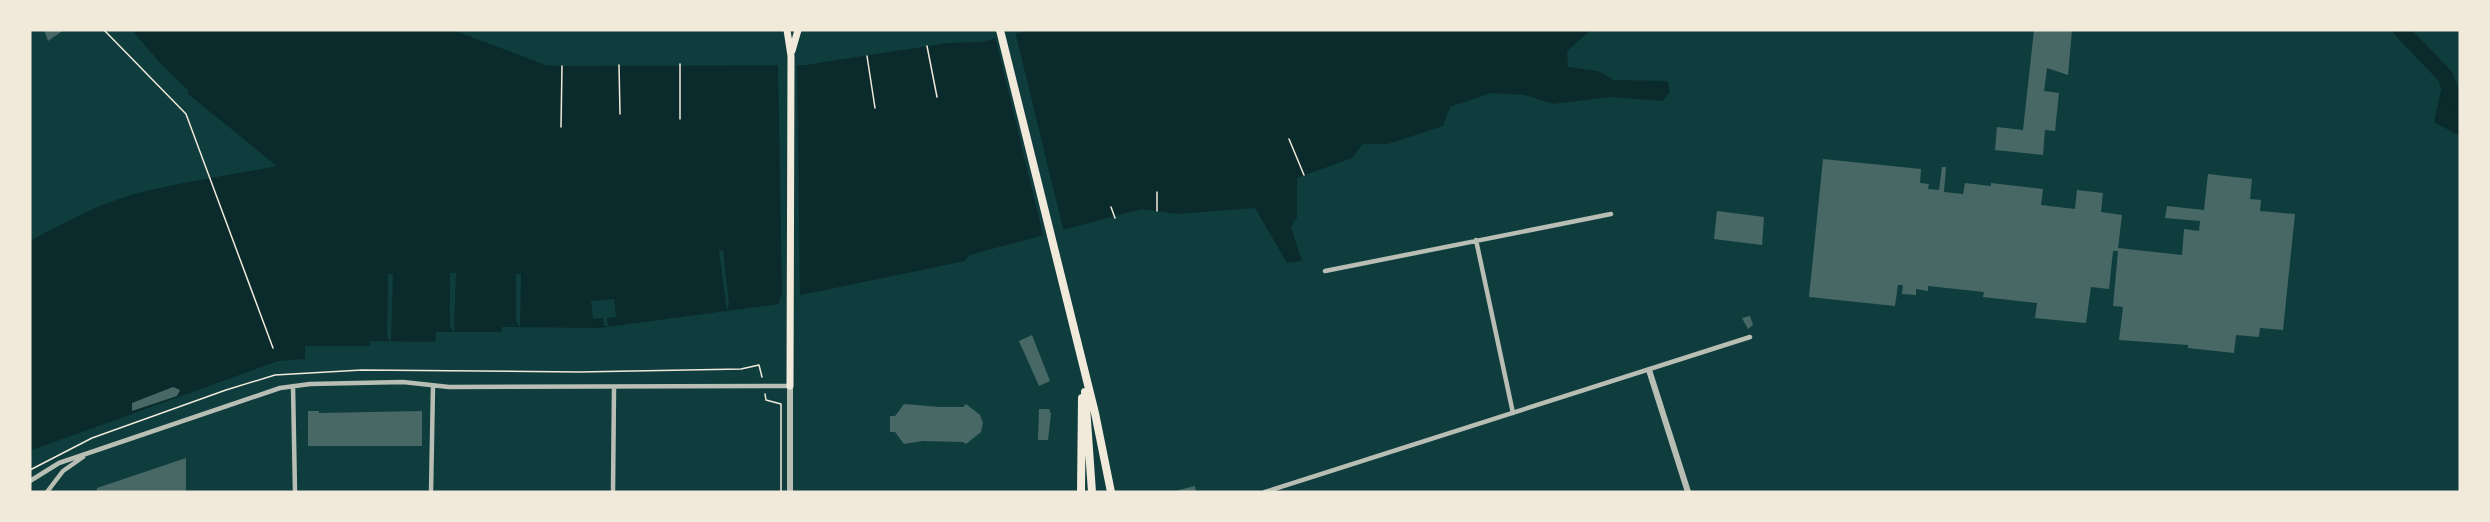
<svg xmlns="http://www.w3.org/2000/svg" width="2490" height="522" font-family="Lato,sans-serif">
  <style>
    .water { fill: #0a2a2b }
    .pier { fill: #0f3d3e }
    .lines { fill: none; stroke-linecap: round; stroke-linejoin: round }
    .river { stroke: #0a2a2b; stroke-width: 16 }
    .building { fill: #486865 }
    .path { stroke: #f1e9da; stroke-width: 1.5 }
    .minor { stroke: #b8beb3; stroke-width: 4.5 }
    .tertiary { stroke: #b8beb3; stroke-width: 6 }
    .secondary { stroke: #f1e9da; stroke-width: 7 }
    .primary { stroke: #f1e9da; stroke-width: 8 }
  </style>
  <rect width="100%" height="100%" fill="#0f3d3e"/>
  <!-- water -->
  <path class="water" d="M132,30H453L546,65L562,66L805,65L948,43L981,42L1031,30H1591L1567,51L1568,67L1598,71L1614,80L1668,81L1670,92L1663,101L1610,97L1553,104L1525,95L1491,93L1450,107L1443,126L1388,144H1363L1352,158L1297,178V217L1291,227L1302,261L1287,263L1255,208L1177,214L1141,209L984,251L968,256L965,261L801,295L780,297L779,304L772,305L599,328L502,327V332H436L435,342L370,341V346H305V359L278,361L32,450L30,455V241C62,224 96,205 131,195C179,182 228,176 277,166L188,94L189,91L160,63Z
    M2441,90L2460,95V136L2434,122Z"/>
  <!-- pier -->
  <path class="pier" d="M1015,31L1064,233L1044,239L995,36Z
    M778,62H797L800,298L782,301Z
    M723,250L729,303L727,311L719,251Z
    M450,273H456L454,332L450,326Z
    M388,274H393L391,342L387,336Z
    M516,274H521L520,327L516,321Z
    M614,299L616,317L607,318L608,326H604L603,318L593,319L591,301Z"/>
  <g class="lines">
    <!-- river -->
    <path class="river" d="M2401,30L2445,76L2455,101L2460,103"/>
  </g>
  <!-- building -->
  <path class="building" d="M44,30H64L48,41Z
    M2034,30H2072L2068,75L2047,68L2044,91L2059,93L2055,131L2045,130L2043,155L1995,150L1997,127L2023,130Z
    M1823,159L1921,169L1920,183L1929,184L1928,189L1939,190L1942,167H1946L1944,192L1963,194L1965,183L1991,186V183L2043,189L2041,205L2075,209L2077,190L2103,193L2101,212L2122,215L2118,248L2182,255L2184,229L2199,231L2200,221L2165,218L2167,206L2204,210L2208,174L2252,179L2250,199L2261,200L2260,211L2295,214L2283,330L2260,328L2259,337L2236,335L2234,353L2188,348V345L2119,340L2123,307L2113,306L2118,251H2113L2109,289L2091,287L2086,323L2035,318L2037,303L1983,297L1984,292L1928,286V291L1916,289V295L1902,294L1903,285H1898L1895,306L1809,297Z
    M1717,211L1764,217L1762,245L1714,239Z
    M1750,316L1753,325L1748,329L1742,318Z
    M1032,335L1050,381L1039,386L1019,341Z
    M173,387L180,390L177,396L132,411V403Z
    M904,404L940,407H963L966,404L980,415L983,423L981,432L966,444L963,442L923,441L904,444L895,432H890V416H895Z
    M1039,409H1049L1051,414L1048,440H1038Z
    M308,411H319V413L422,411V446H308Z
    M186,458V492H97V488Z
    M1195,486L1196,492H1179V490Z"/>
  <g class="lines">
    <!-- path -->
    <path class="path" d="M104,30L186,114L273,348
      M927,46L937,97
      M867,56L875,108
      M619,65L620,114
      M680,119V64
      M561,127L562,66
      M1289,139L1304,175
      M1157,192V211
      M1111,207L1115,218
      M765,394L766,400L781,404V492
      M30,470L92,438L226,390L275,375L362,370L579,372L741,369L759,365L762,377"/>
    <!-- minor -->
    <path class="minor" d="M1476,240L1513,413
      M1325,271L1611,214
      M293,386L295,492
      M30,481L59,463L280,388L310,384L403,382L449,387L790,386
      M47,492L63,471L83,457
      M431,492L433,386
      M613,492L614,388
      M1265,492L1750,337"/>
    <!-- tertiary -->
    <path class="tertiary" d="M1649,370L1688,492
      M790,492V386"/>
    <!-- secondary -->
    <path class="secondary" d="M787,30L791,56L790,386
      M792,51L798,30"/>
    <!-- primary -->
    <path class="primary" d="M1000,30L1095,413L1111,492
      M1085,392L1092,492
      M1081,492L1082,398"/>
  </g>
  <!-- border -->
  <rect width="2490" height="522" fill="none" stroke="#f1e9da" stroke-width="63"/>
</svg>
